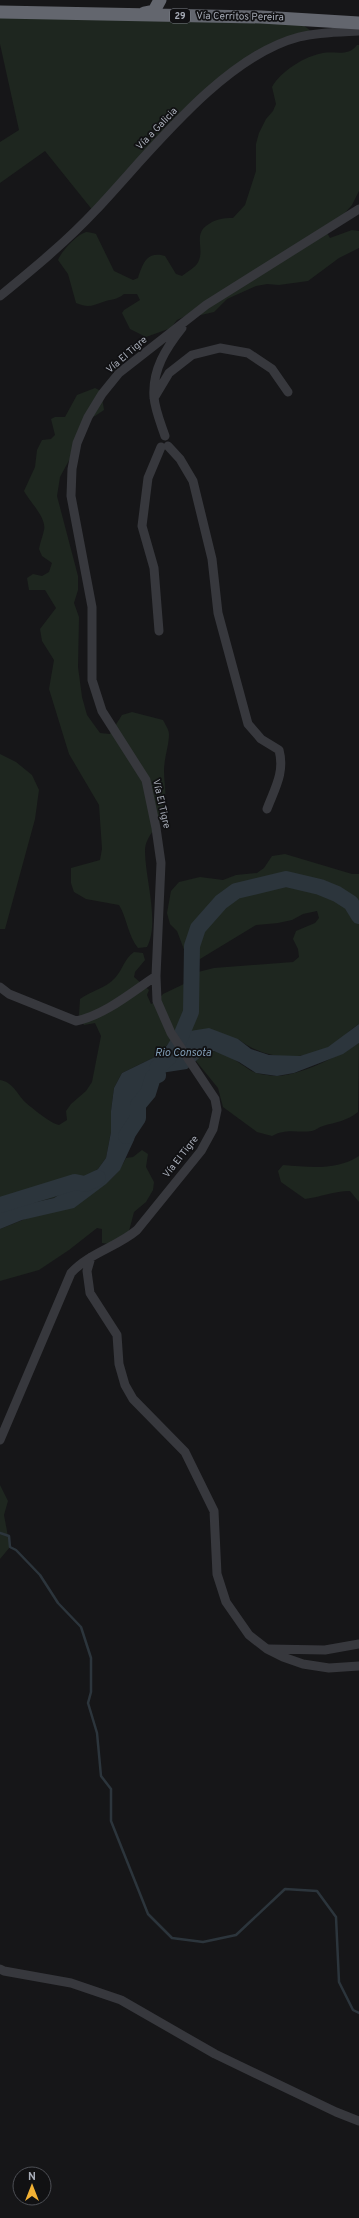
<svg xmlns="http://www.w3.org/2000/svg" width="359" height="2218" font-family="Overpass,sans-serif">
  <style>
    .green { fill: #1e261f }
    .water { fill: #2c353c }
    .lines { fill: none; stroke-linecap: round; stroke-linejoin: round }
    .stream { stroke: #2c353c; stroke-width: 2.5 }
    .river { stroke: #2c353c; stroke-width: 16 }
    .minor { stroke: #37383d; stroke-width: 9 }
    .highway { stroke: #63666e; stroke-width: 13 }
    .labels { text-anchor: middle; dominant-baseline: central; stroke-width: 3.5; stroke-linejoin: round; paint-order: stroke }
    .shield { fill: #111113; stroke: #7b7e86; stroke-width: 1 }
    .shield-label { font-size: 9px; font-weight: bold; fill: #a8adb8 }
    .street-label { font-size: 10px; fill: #a8adb8; stroke: #111113 }
    .water-label { font-size: 11px; font-style: italic; fill: #7f9bb3; stroke: #111113 }
  </style>
  <rect width="100%" height="100%" fill="#161618"/>
  <!-- green -->
  <path class="green" d="M0,12L295,19L315,34L275,47L214,88L94,212L45,151L0,183V142L19,130L0,44Z
    M357,45H359V191L352,205L327,233L330,238L352,230L359,231V248L339,258L308,281L279,285L267,284L256,286L227,299L214,312L201,315L190,314L177,320L171,328L146,337L130,329L122,313L124,310L140,300L137,294H124C117,300 111,299 103,302C92,306 88,308 76,303L68,274L58,260C61,252 76,235 86,232C89,232 93,233 96,234L114,271L133,280L138,278C143,263 147,251 165,256L176,274L182,276C187,272 194,268 197,264C206,251 193,236 206,226C215,219 222,218 233,218L245,205L256,171V144L259,133L266,119L273,111L276,104L272,87C281,71 305,56 323,53C336,51 348,57 357,45Z
    M95,388L101,391L104,410L95,416L86,418L73,453L60,477L57,496L78,576V590L74,603L79,617L78,667L82,697L87,715L100,733L110,734L122,715L132,712L163,720C165,724 169,730 169,734C169,746 164,758 164,771C164,785 168,799 163,813C159,827 145,836 145,851C145,878 160,923 147,947L138,948C128,936 127,918 119,905L86,899L74,892L71,883V868L100,860L102,849L99,805L69,754L49,689L54,660L42,641L40,629L56,608L45,590H29L27,578L33,574L42,576L49,572L52,563L42,556L39,549C40,542 43,536 44,530C47,518 29,501 24,491L35,467L37,450L42,440L51,439L55,435L51,419L55,417H65L77,395Z
    M0,754L16,762L32,775L39,790L35,819L5,929H0Z
    M285,854L352,874H359V1024C348,1031 339,1042 327,1048C296,1062 264,1059 238,1039L170,1042L157,1056L122,1073L114,1088L111,1111V1132L106,1158L98,1169L54,1198L0,1210V1080C13,1082 17,1094 25,1102C32,1108 50,1123 59,1125L67,1120L66,1111L71,1104L86,1091L92,1082L101,1036L95,1023L84,1025L79,1015L80,999C91,991 106,988 115,978C123,969 124,959 134,952L143,953L145,960L135,972L134,977L149,990L147,995L151,1004L157,1001L163,994L186,983L198,972L214,968L293,962L299,957L298,949L293,939L296,931L315,923L319,918L317,911L303,914L292,920L278,923L256,925L200,959L185,952L177,931L170,924L167,913L171,891L179,882L200,877L223,880L236,875L257,873L264,868L272,856Z
    M359,1043L358,1112C347,1121 336,1122 323,1126C319,1127 316,1130 312,1131C297,1133 286,1128 272,1136L257,1132L223,1107L218,1088L196,1061C199,1058 203,1053 208,1052C224,1047 241,1066 254,1072C260,1075 269,1075 275,1076C297,1077 341,1055 359,1043Z
    M142,1150L148,1154L146,1167L154,1182L153,1190L146,1202L134,1212L129,1231L109,1244L102,1243V1229L97,1228L69,1250L39,1270L0,1281V1229L95,1191C109,1182 119,1173 126,1158L133,1157Z
    M359,1156V1202L350,1191C334,1191 321,1197 305,1199L281,1182L278,1171L283,1165C309,1167 336,1171 359,1156Z
    M0,1485L8,1501L4,1515L10,1547L0,1559Z"/>
  <!-- water -->
  <path class="water" d="M359,1024V1043L343,1054L294,1073L277,1076L256,1073L239,1062L214,1051L206,1052L187,1069L161,1073L143,1086L139,1099L138,1127L134,1140L120,1170L106,1184L74,1208L22,1220L0,1229V1210L54,1198L98,1169L106,1158L111,1132V1111L114,1088L122,1073L157,1056L170,1043L190,1031L209,1028L238,1039L251,1049L269,1055L300,1056L328,1047Z"/>
  <g class="lines">
    <!-- stream -->
    <path class="stream" d="M0,1533L9,1536L10,1547L16,1550L40,1575L58,1603L81,1627L91,1658V1692L88,1703L97,1733L101,1776L111,1789V1821L148,1914L172,1938L203,1942L236,1935L285,1889L317,1891L336,1917L339,1982L353,2010L359,2013"/>
    <!-- river -->
    <path class="river" d="M126,1136L138,1118V1105L148,1093L153,1077L158,1075L157,1068L169,1057L178,1043L191,1012L192,946L198,928L221,902L236,891L286,879L320,887L337,894L351,903L359,916
      M0,1205L75,1182L85,1184L98,1178"/>
    <!-- minor -->
    <path class="minor" d="M0,296C33,269 66,242 95,211C148,155 222,57 299,37C319,32 339,32 359,31
      M154,398L169,373L192,355L220,348L248,353L272,369L288,392
      M165,436C161,424 155,410 154,397C152,370 166,348 182,328
      M168,446L180,459L193,481L212,559L218,613L248,724L261,739L279,750C285,772 275,788 267,809
      M159,631L154,568L142,526L148,478L161,447
      M0,987L9,994L76,1021C105,1015 132,992 156,976
      M91,1257L87,1271L90,1293L117,1335L119,1364L125,1385L133,1399L185,1452L214,1511L217,1574L226,1602L249,1635L267,1649L283,1657L303,1664L329,1668L359,1666
      M0,1440L71,1273C89,1253 117,1247 137,1230L201,1151L213,1129L217,1110L215,1099L171,1033L157,1001L156,976L161,863L156,828L146,780L102,711L92,680V607L71,496L72,469L77,443L88,417L102,394L119,373L206,305L359,209
      M269,1649L325,1650L359,1644
      M0,1969L4,1971L71,1983L121,2000L215,2054L336,2112L359,2121"/>
    <!-- highway -->
    <path class="highway" d="M0,12L261,17L359,23
      M144,13L154,11L160,0"/>
  </g>
  <g class="labels">
    <!-- shield labels -->
    <rect class="shield" x="170" y="9" width="20" height="14" rx="3"/>
    <g class="shield-label">
      <text x="180" y="16">29</text>
    </g>
    <!-- street labels -->
    <g class="street-label">
      <text transform="translate(240 17) rotate(1)">Vía Cerritos Pereira</text>
      <text transform="translate(157 129) rotate(-46)">Vía a Galicia</text>
      <text transform="translate(127 355) rotate(-41)">Vía El Tigre</text>
      <text transform="translate(161 804) rotate(77)">Vía El Tigre</text>
      <text transform="translate(181 1157) rotate(-52)">Vía El Tigre</text>
    </g>
    <!-- water labels -->
    <g class="water-label">
      <text x="183" y="1053">Rio Consota</text>
    </g>
  </g>
  <!-- north arrow -->
  <g transform="translate(32 2186)"><circle r="19" fill="#111113" stroke="#4d4f55"/>
  <path d="M0-3L7 15L0 10L-7 15Z" fill="#f2b134"/>
  <text y="-6" font-size="11" font-weight="bold" text-anchor="middle" fill="#a8adb8">N</text>
  </g>
</svg>
